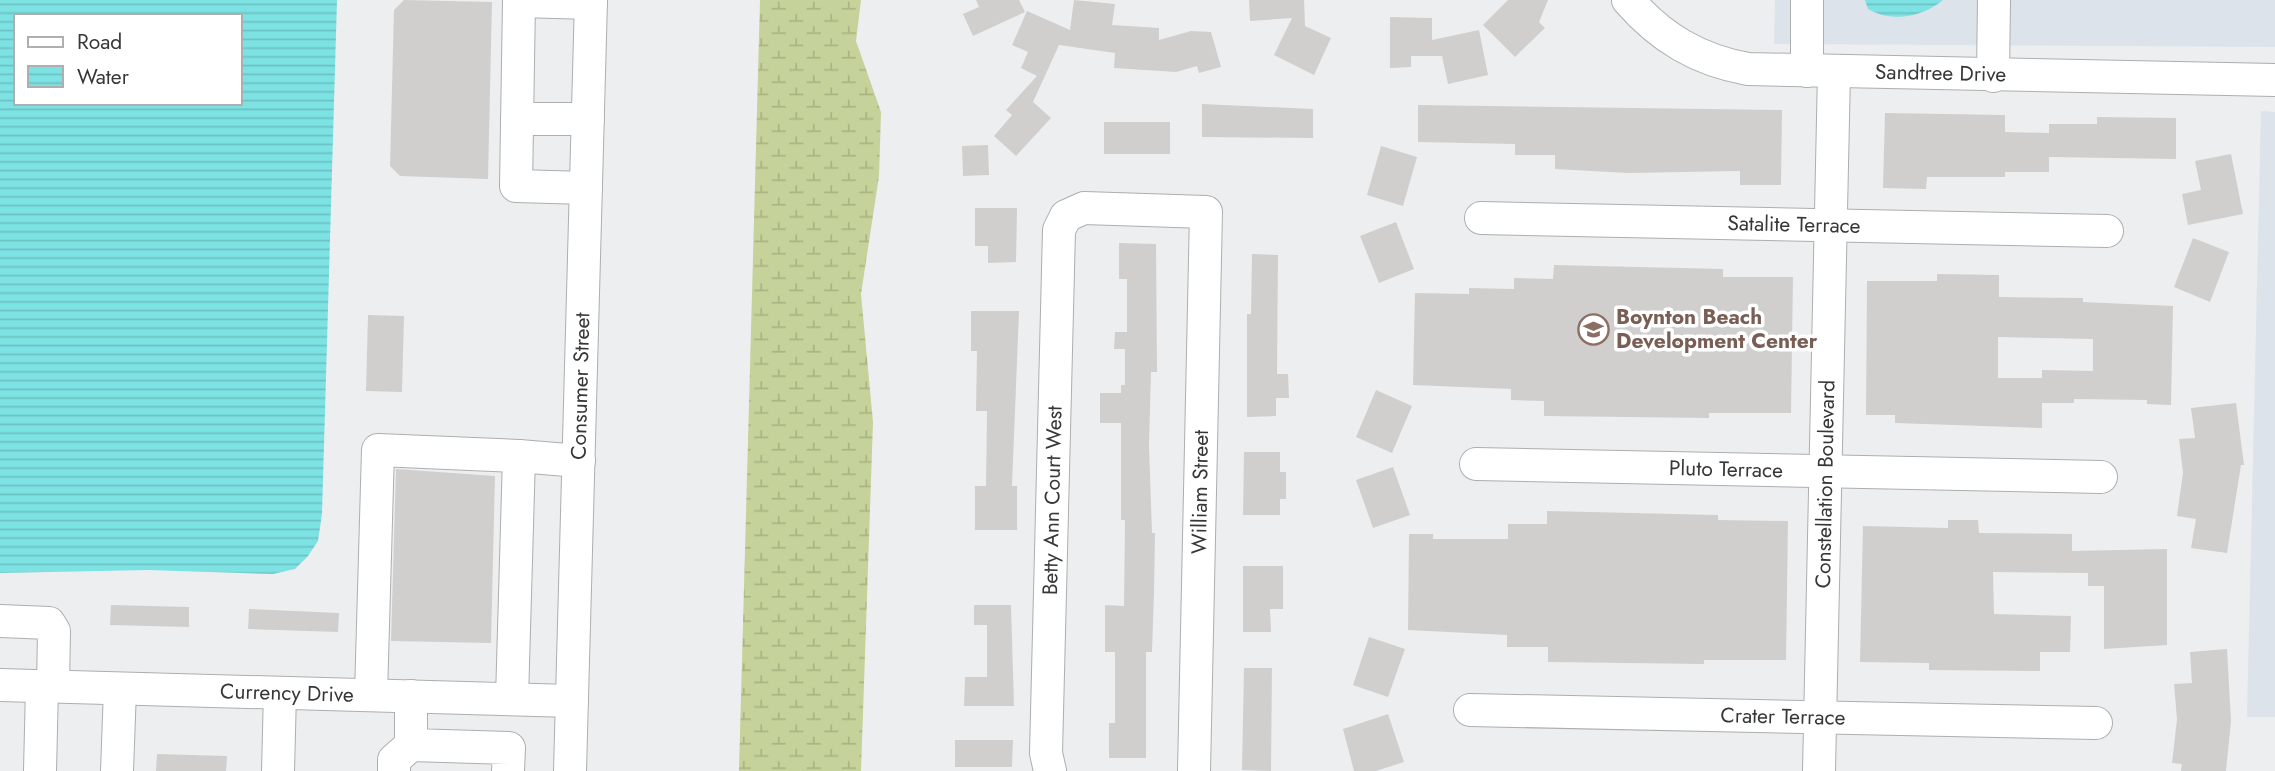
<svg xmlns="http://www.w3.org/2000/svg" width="2275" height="771" font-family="Jost,sans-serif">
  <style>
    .built { fill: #dde3ea }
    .wetland { fill: url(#wetland-marsh) }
    .water { fill: url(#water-rules); fill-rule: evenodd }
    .building { fill: #d1cfce; fill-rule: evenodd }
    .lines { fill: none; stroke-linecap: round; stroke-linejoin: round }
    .minor-casing { stroke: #acaeaf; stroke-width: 34 }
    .minor { stroke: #fff; stroke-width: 32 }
    .labels { text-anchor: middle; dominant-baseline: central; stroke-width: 7; stroke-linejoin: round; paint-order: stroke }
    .street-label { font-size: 21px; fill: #363737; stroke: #fff }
    .education-label { font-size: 21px; font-weight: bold; fill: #785e54; stroke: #fff; text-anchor: start }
  </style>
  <defs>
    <pattern id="wetland-marsh" width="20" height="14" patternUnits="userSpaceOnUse" patternTransform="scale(1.75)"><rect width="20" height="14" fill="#c5d299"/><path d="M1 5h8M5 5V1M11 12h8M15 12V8" fill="none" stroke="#aab584"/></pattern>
    <pattern id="water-rules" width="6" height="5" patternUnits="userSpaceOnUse" patternTransform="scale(1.75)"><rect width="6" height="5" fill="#7de2e3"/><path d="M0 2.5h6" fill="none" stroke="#6dc2c3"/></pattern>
  </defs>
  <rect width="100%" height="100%" fill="#edeef0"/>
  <!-- built -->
  <path class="built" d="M1775,0H2275V47L1774,44Z
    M2261,111L2275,112V717H2247Z"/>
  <!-- wetland -->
  <path class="wetland" d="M760,0H861L856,41L881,112L879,176L861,294L873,422L861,771H739Z"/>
  <!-- water -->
  <path class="water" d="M0,0H337L322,514L318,541L308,556L295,569L273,574L148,570L0,573ZM16,16H240V103H16Z
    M1865,0H1943C1923,17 1892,23 1868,9Z"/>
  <!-- building -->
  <path class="building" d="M404,0L492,2L488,179L400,176L390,166L394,10Z
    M976,0H1019L1025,12L973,36L963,14L979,7Z
    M1074,0L1115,4L1112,25L1159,28V40L1191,31L1211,32L1221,67L1199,73L1197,66L1176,72L1114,68L1115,53L1059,45L1033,102L1051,118L1016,156L994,136L1012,115L1006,110L1037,76L1021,68L1028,52L1012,45L1027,11L1070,30Z
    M1249,0H1304L1305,26L1331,38L1314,75L1274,55L1292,18L1250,21Z
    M1508,0H1548L1539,22L1545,28L1515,57L1483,25Z
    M1390,17L1432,18V40L1479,30L1488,75L1448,84L1442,56H1411V67L1390,68Z
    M1202,104L1313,109V138L1202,137Z
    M1418,105L1782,110L1781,185H1740V171L1628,173L1555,169V155H1515V144L1418,142Z
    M1885,113L2005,115V132L2049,133V124H2097V117L2176,118V159L2049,157V172H2005V177H1927L1926,189L1883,188Z
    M1104,122H1170V154H1104Z
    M988,145L989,175L963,176L962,146Z
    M1381,146L1417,157L1403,206L1367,195Z
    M2231,154L2243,214L2188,225L2182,194L2201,190L2195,161Z
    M975,208H1017L1016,262L988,263V246H975Z
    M1396,222L1414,269L1379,283L1360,236Z
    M2193,238L2229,252L2210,302L2174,287Z
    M1119,243L1156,244L1157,372H1151L1149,445L1152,533H1155L1154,592L1152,652H1146V758H1109V723H1115V652H1105V605L1124,606L1125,520H1121V423H1100V393H1121V385H1125V349H1114L1115,332H1127V279H1119Z
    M1252,254L1278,255L1277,374H1288L1289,398H1276V416L1247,417V314H1251Z
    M1554,265L1723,269V277H1793L1791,413H1709V418L1544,416V401L1511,400V389L1413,385L1415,293L1469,294V288L1514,289V278L1553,279Z
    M1937,274L1999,275V297L2083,298V302L2173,306L2171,405L2147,404V400L2074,399V403H2042V428L1895,423V415H1866L1867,281H1937ZM1998,337L2093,339V371L2042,370V378H1998Z
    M971,311H1019L1012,486H1017V530H975V486H986L987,411H976L977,351H971Z
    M368,315L404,316L402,392L366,391Z
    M1376,390L1412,406L1392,453L1356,437Z
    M2236,403L2244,465H2241L2227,553L2191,548L2196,519L2177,516L2183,473L2179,439L2195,438L2191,408Z
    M1244,452H1280V472H1286V499H1280V515H1243Z
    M1393,467L1410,515L1373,528L1356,480Z
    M396,469L495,476L491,643L391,641Z
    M1547,511L1718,515V520L1788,521L1786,660H1704V664L1548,662V647H1507V635L1408,630L1409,534H1433V539H1508V524H1547Z
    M1948,520H1978L1979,533L2072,534V551L2167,549V645L2104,649V586H2088V573L1993,572L1994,614L2071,616L2070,652H2040V671L1929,670V663L1860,662L1863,526L1948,528Z
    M1243,566H1283V609H1270L1271,632H1243Z
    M111,605L189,607V627L110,625Z
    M974,605H1011L1014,706H964L965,677H987V625H974Z
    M249,609L339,613L338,632L248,629Z
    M1369,637L1405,649L1388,697L1353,685Z
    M2227,649L2231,721L2226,771H2181L2182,764L2172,763L2177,719L2174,684L2192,683L2190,652Z
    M1244,668H1272L1271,771L1242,770Z
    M1388,714L1404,762L1376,771H1354L1343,729Z
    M955,740H1013L1012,767H955Z
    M157,754L227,756L226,771H156Z"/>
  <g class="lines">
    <defs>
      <g id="minor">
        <path id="s1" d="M1628,0C1661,38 1698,60 1748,69L2275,80"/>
        <path d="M1807,71V0"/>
        <path d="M1993,76L1994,0"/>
        <path d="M517,119H588"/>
        <path d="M586,188L516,186L519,1L591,3"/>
        <path id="s2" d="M1481,218L2107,231"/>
        <path id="s3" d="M1476,464L2101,477"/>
        <path d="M0,621L49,623L54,631L53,687"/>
        <path id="s4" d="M0,685L572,701"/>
        <path d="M371,695L378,450L519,456"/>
        <path d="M411,696V745L509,748L508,771"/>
        <path d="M512,699L519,456L579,461"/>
        <path id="s5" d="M1470,710L2096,723"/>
        <path d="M40,771L42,687"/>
        <path d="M117,771L120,689"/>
        <path d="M278,771L280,693"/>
        <path d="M394,771V760L411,745"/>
        <path id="s6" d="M570,771L591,0"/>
        <path id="s7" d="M1050,771L1046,753L1059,230L1066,216L1084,208L1206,212L1194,771"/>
        <path id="s8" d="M1819,771L1834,72"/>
      </g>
    </defs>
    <!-- minor casing -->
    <use href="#minor" class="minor-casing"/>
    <!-- minor -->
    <use href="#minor" class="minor"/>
  </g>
  <!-- icons -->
  <defs>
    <symbol id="school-ring" viewBox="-11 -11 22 22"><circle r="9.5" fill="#fff" stroke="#8d6e63" stroke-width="1.5"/><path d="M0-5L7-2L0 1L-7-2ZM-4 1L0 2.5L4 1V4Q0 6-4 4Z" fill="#8d6e63"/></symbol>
  </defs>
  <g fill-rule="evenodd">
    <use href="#school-ring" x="1576" y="312" width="35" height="35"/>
  </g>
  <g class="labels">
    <!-- street labels -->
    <g class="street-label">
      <text stroke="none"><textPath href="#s1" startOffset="334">Sandtree Drive</textPath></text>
      <text stroke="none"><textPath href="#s2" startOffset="313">Satalite Terrace</textPath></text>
      <text stroke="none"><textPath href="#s6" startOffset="385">Consumer Street</textPath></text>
      <text stroke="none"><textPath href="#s3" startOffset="250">Pluto Terrace</textPath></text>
      <text stroke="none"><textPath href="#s8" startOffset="287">Constellation Boulevard</textPath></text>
      <text transform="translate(1200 492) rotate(-89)">William Street</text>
      <text stroke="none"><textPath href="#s7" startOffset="271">Betty Ann Court West</textPath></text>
      <text stroke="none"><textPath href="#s4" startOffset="287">Currency Drive</textPath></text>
      <text stroke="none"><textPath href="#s5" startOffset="313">Crater Terrace</textPath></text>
    </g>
    <!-- education labels -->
    <g class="education-label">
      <text x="1616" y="317">Boynton Beach<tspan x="1616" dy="24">Development Center</tspan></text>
    </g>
  </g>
  <!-- legend -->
  <rect x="14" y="14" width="228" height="91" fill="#ffffff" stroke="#afafaf" stroke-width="2"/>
  <rect x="28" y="37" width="35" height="10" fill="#ffffff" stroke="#afafaf" stroke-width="2"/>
  <text x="77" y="49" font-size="21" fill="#363737">Road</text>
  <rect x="28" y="66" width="35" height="21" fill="url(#water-rules)" stroke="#afafaf" stroke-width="2"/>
  <text x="77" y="84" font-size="21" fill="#363737">Water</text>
</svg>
